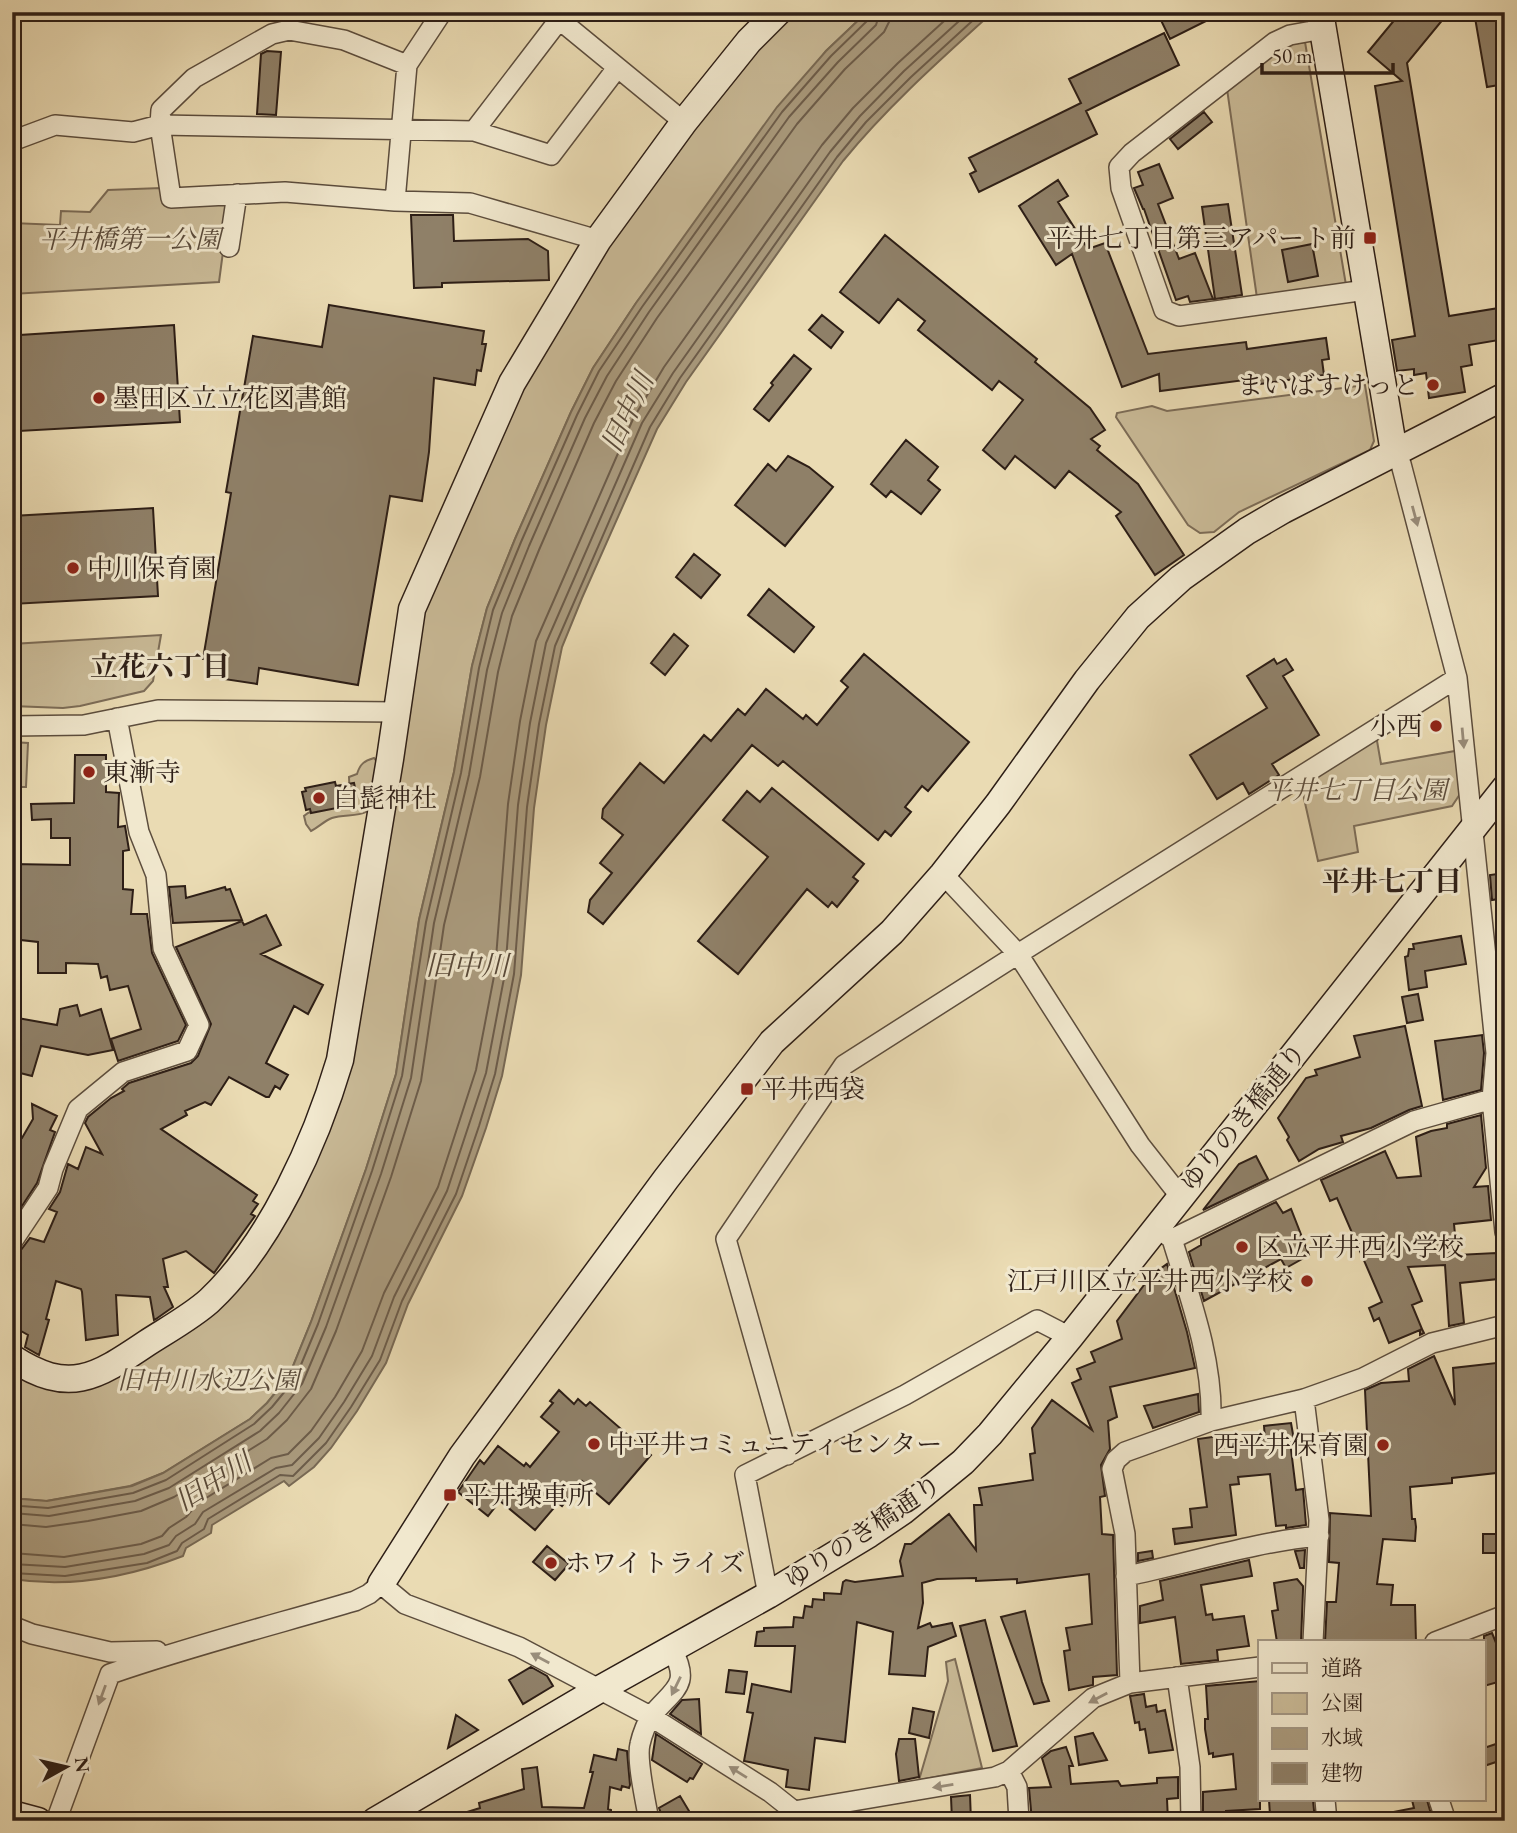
<svg xmlns="http://www.w3.org/2000/svg" width="1517" height="1833" font-family="'EB Garamond','Noto Serif JP',serif">
  <style>
    .green { fill: #cabb98; stroke: #7c6c57; stroke-width: 2 }
    .water { fill: #aa9b7e; stroke: #786954; stroke-width: 2 }
    .lines { fill: none; stroke-linecap: round; stroke-linejoin: round }
    .shore { stroke: #6c5c4a; stroke-width: 2 }
    .building { fill: #8f8068; stroke: #2d1e16; stroke-width: 2 }
    .street-casing { stroke: #5c4d3d; stroke-width: 22 }
    .secondary-casing { stroke: #2d1e16; stroke-width: 29 }
    .street { stroke: #f1e8ce; stroke-width: 19 }
    .secondary { stroke: #f1e8ce; stroke-width: 26 }
    .oneway { fill: #998d7b }
    .poi-dot { fill: #8f2418; stroke: #f1e8ce; stroke-width: 2.5 }
    .labels { text-anchor: middle; dominant-baseline: central; stroke-width: 6; stroke-linejoin: round; paint-order: stroke }
    .poi-label { font-size: 26px; fill: #2d1e16; stroke: #f1e8ce; text-anchor: start }
    .park-label { font-size: 26px; font-style: italic; fill: #5c4d3d; stroke: #f1e8ce }
    .street-label { font-size: 26px; fill: #2d1e16; stroke: #f1e8ce }
    .water-label { font-size: 28px; font-style: italic; fill: #594a3a; stroke: #f1e8ce }
    .neighbourhood-label { font-size: 28px; font-weight: bold; fill: #2d1e16; stroke: #f1e8ce }
  </style>
  <rect width="100%" height="100%" fill="#eadbb3"/>
  <filter id="stains"><feTurbulence type="fractalNoise" baseFrequency=".00286" numOctaves="4"/><feColorMatrix values="0 0 0 0 .2 0 0 0 0 .09 0 0 0 0 .02 0 0 0 .5 -.17"/></filter>
  <radialGradient id="worn" r=".72"><stop offset=".6" stop-color="#630" stop-opacity="0"/><stop offset="1" stop-color="#630" stop-opacity=".3"/></radialGradient>
  <!-- green -->
  <path class="green" d="M789,12H867L826,51L636,303L593,368L571,412L515,539L487,608L472,666L454,772L419,920L396,1074L366,1169L311,1322L289,1376L267,1403L250,1419L163,1473L130,1486L46,1501L22,1499L12,1496V1369L39,1386L184,1331L306,1170L424,610L515,405L557,324L595,260L700,117Z
    M1305,42L1346,285L1257,298L1227,89L1281,46Z
    M161,188L164,205L230,199L219,282L12,294V223L60,225L61,211L90,212L108,190Z
    M1365,385L1374,441L1370,450L1239,512L1214,532L1200,533L1188,525L1116,417L1117,413L1152,406L1167,411Z
    M161,635L153,681L144,691L80,706L63,708L12,706V644Z
    M1376,735L1381,764L1455,751L1460,794L1452,806L1354,826L1358,852L1318,861L1301,785Z
    M12,742L28,743L26,787H20L19,795H12Z
    M374,758L379,764L367,800L366,812C357,817 343,814 332,818C324,821 319,827 311,831L306,824L304,816L308,813L350,800L349,777L357,774C360,764 364,761 374,758Z
    M955,1659L982,1768L919,1780L948,1681L946,1662Z"/>
  <!-- water -->
  <path class="water" d="M867,12H993C940,60 888,106 843,161L686,382L657,429L582,598L562,647L546,725L534,808L521,975L502,1076L486,1128L462,1196L408,1304L386,1363L357,1411L331,1448L314,1467L289,1486L284,1481L212,1525L211,1533L186,1548L183,1556C129,1577 70,1588 12,1579V1496L22,1499L47,1501L132,1486L163,1473L250,1419L267,1403L289,1376L311,1322L366,1169L396,1074L419,920L454,772L472,666L487,608L515,539L571,412L593,368L636,303L777,107L826,51Z"/>
  <g class="lines">
    <!-- shore -->
    <path class="shore" d="M12,1503L21,1506L48,1508L133,1493L166,1480L254,1424L272,1407L295,1379L318,1324L372,1171L402,1076L426,922L461,773L479,668L493,610L521,542L577,415L599,371L642,307L782,112L831,56L869,19L871,12
      M12,1513L49,1516L135,1501L169,1488L260,1431L279,1413L302,1384L326,1327L381,1174L411,1078L434,923L469,775L487,670L502,613L529,546L585,418L607,376L649,312L789,117L838,62L876,25L880,12
      M12,1524L46,1527L88,1521L141,1511L174,1497L267,1439L287,1420L311,1389L336,1331L391,1177L421,1081L444,925L480,777L498,672L512,616L539,550L594,423L616,381L657,318L797,124L845,69L884,32L889,22L890,12
      M12,1553L64,1557L141,1544L162,1536L169,1528L186,1517L198,1503L271,1458L288,1454L311,1431L335,1397L362,1351L384,1293L438,1187L476,1070L495,971L508,804L520,721L536,641L633,419L664,367L822,145L853,108L898,63L954,12
      M12,1564L65,1567L144,1554L169,1545L176,1536L195,1524L203,1512L276,1468L292,1465L319,1438L344,1402L372,1356L394,1297L447,1191L486,1073L505,973L518,805L530,723L546,643L642,423L673,373L830,152L860,116L904,71L969,12
      M12,1573L65,1576L147,1563L177,1551L182,1543L204,1529L208,1519L280,1475L293,1476L326,1443L351,1407L380,1360L402,1301L456,1194L479,1126L495,1074L514,974L527,807L539,724L555,646L650,427L680,378L837,157L866,122L911,77L982,12"/>
  </g>
  <!-- building -->
  <path class="building" d="M1157,12H1224L1170,39Z
    M1401,12H1449L1407,63L1449,316L1505,307V339L1469,345L1472,365L1461,367L1465,392L1429,398L1426,373L1414,375V369L1397,371L1392,340L1415,336L1375,86L1402,81L1368,52Z
    M1474,12H1505V84L1487,87Z
    M1164,33L1179,65L1086,111L1097,134L979,192L970,174L976,171L969,158L1081,103L1069,79Z
    M267,51L281,52L276,115L257,114L261,54Z
    M1204,112L1212,122L1178,149L1170,139Z
    M1159,164L1173,198L1158,204L1179,259L1195,253L1213,299L1190,302L1188,296L1176,300L1144,209H1143L1134,188L1143,185L1138,172Z
    M1058,180L1068,196L1058,202L1088,249L1105,243L1148,354L1246,342L1247,349L1326,338L1329,359L1322,360L1324,375L1253,385L1252,379L1160,391L1159,374L1122,387L1072,254L1056,265L1019,206Z
    M1228,204L1242,295L1215,299L1202,207Z
    M411,215H453L454,241L528,239L548,251L549,280L442,283V287L414,288Z
    M885,235L1037,359L1035,362L1090,408L1105,430L1091,439L1100,446L1097,450L1138,484L1184,555L1155,575L1116,516L1121,512L1069,471L1055,488L1015,456L1005,469L983,450L1023,400L999,381L992,390L918,330L925,321L898,299L879,323L840,292Z
    M1312,244L1318,276L1288,282L1282,250Z
    M329,305L484,331L482,344H486L481,371L477,370L475,385L434,378L429,452L422,501L390,496L358,685L259,668L257,684L224,679L227,663L203,659L231,493L226,492L253,336L322,347Z
    M822,315L843,332L831,348L809,330Z
    M174,325L180,422L19,431L15,363H21L20,335Z
    M794,355L811,369L769,421L754,409L773,385L771,383Z
    M906,440L938,467L928,480L940,490L921,514L891,491L886,497L871,484Z
    M788,456L809,467L833,487L785,546L735,505L768,464L776,471Z
    M153,508L158,596L12,604V516Z
    M694,554L720,575L701,598L676,577Z
    M769,589L814,627L794,652L748,615Z
    M674,634L688,646L665,675L651,663Z
    M864,654L969,742L928,791L922,786L905,807L911,812L891,836L885,831L878,840L783,761L778,766L752,745L603,924L588,912L590,900L612,873L600,863L623,835L602,818L603,809L640,763L664,783L704,735L711,741L738,709L745,715L766,689L803,719L806,715L817,725L848,687L841,681Z
    M1274,659L1277,664L1286,659L1293,670L1283,676L1319,735L1272,764L1279,775L1249,794L1243,783L1217,799L1190,755L1267,708L1247,676Z
    M75,755H106V792L119,793L118,827L125,826L129,850L123,851V889L133,890L131,914H147L152,953L186,1025L178,1041L118,1061L111,1039L141,1029L128,986L110,990L107,976L101,978L98,964L66,963V973H38V942L12,939V864L70,865V838H51V819L32,820L31,804L74,803Z
    M335,782L336,786L354,783L357,797L338,800L337,808L311,813L310,809L306,810L302,792L306,791L305,788Z
    M772,788L864,864L853,877L858,881L837,907L832,902L828,907L807,889L738,974L698,941L768,857L723,820L747,791L760,802Z
    M1505,873V898L1492,900L1490,875Z
    M185,886L186,898L225,887L226,890L230,889L242,920L173,923L169,887Z
    M266,915L281,945L261,954L323,985L308,1014L294,1006L266,1063L288,1075L280,1089L275,1086L269,1097H266L229,1077L211,1105L205,1102L185,1111L187,1115L161,1129L257,1195L253,1201L258,1204L251,1214L255,1216L214,1273L186,1251L163,1259L168,1287H164L173,1307L156,1319L154,1320L150,1297L116,1295L118,1335L86,1340L82,1292L81,1289L56,1281L46,1319L49,1320L39,1355L25,1347L28,1335L12,1326V1277L21,1250L30,1238L44,1242L57,1212L49,1209L60,1192L68,1164L78,1169L86,1147L102,1154L85,1123L88,1117L111,1098L124,1091L122,1089L129,1083L191,1063L198,1056L211,1024L176,947L242,921L244,925Z
    M1461,936L1466,964L1425,971L1427,987L1409,990L1405,957L1408,956L1409,949H1414L1413,944Z
    M1418,994L1423,1020L1407,1023L1402,997Z
    M77,1005L80,1016L101,1009L113,1050L88,1055L41,1046L32,1076L12,1071V1017L57,1025L60,1009Z
    M1405,1026L1422,1106L1409,1110L1371,1128L1341,1136L1343,1142L1319,1149L1299,1161L1287,1140L1289,1137L1278,1118L1306,1078L1317,1075L1315,1070L1360,1057L1354,1036Z
    M1482,1035L1484,1053L1481,1090L1443,1100L1435,1041Z
    M32,1104L57,1116L50,1130L55,1132L37,1183L22,1206L12,1201V1150L18,1136L22,1138L33,1119Z
    M1481,1115L1486,1168L1474,1187L1488,1186L1491,1220L1454,1224L1457,1255L1496,1253L1498,1279L1460,1283L1464,1323L1449,1326L1445,1265L1408,1267L1422,1301L1412,1305L1422,1329L1420,1330L1422,1329L1424,1333L1420,1335V1330L1389,1343L1379,1318L1374,1321L1369,1308L1382,1302L1337,1198L1330,1201L1321,1180L1385,1151L1397,1178L1421,1176L1416,1137L1431,1131L1447,1128V1124Z
    M1256,1156L1268,1179L1203,1210L1239,1164Z
    M1276,1202L1283,1213L1291,1209L1309,1255L1286,1268L1281,1259L1204,1301L1189,1252L1201,1245V1239Z
    M1167,1264L1187,1332L1195,1368L1110,1387L1117,1417L1108,1421L1110,1449L1101,1465L1105,1496L1100,1497L1102,1534L1113,1535L1117,1675L1093,1677V1685L1069,1690L1064,1651L1070,1650L1066,1628L1092,1624L1089,1574L1017,1583V1579L976,1581V1578L937,1579L922,1583L923,1603L918,1628L930,1623L932,1627L952,1623L956,1636L928,1647L925,1676L889,1674L893,1632L857,1622L845,1742L815,1738L809,1790L786,1787L788,1770L744,1761L753,1713L747,1712L752,1684L791,1692L795,1646H755L757,1632L764,1631V1628L793,1627L794,1617L803,1618L805,1606L812,1607L813,1599L824,1600V1593L841,1594L843,1582L846,1580L855,1582L903,1576L900,1561L905,1544H911L949,1514L976,1550L974,1505H982L979,1488L1033,1480L1030,1454L1035,1453L1032,1428L1052,1400L1092,1430L1072,1383L1081,1379L1077,1369L1095,1362L1091,1352L1122,1339L1117,1321L1147,1281L1155,1278L1153,1274Z
    M1434,1356L1455,1405L1453,1368L1505,1362V1472L1452,1478V1483L1410,1487L1412,1519H1415L1416,1527L1415,1541L1383,1539L1377,1584L1393,1585L1391,1605H1415L1416,1642H1325L1327,1602H1336L1339,1563L1329,1562L1330,1513L1371,1516L1365,1390L1381,1383L1409,1381L1408,1369Z
    M559,1390L574,1404L578,1399L586,1406L590,1402L651,1455L609,1504L582,1481L562,1506L558,1503L535,1530L500,1501L488,1516L458,1492L480,1460L484,1464L498,1446L524,1466L526,1463L530,1467L559,1432L541,1417L553,1403L550,1401Z
    M1198,1394L1199,1412L1153,1428L1144,1406Z
    M1291,1423L1294,1440L1290,1441L1296,1490L1303,1489L1306,1525L1286,1528V1525L1276,1526L1270,1474L1238,1477L1239,1484L1230,1485L1236,1535L1175,1544L1173,1529L1192,1527L1190,1509L1207,1507L1198,1439L1227,1435L1228,1444L1265,1439L1264,1426Z
    M1483,1534H1505V1553H1483Z
    M547,1546L569,1564L555,1580L533,1562Z
    M1305,1550L1304,1568H1300L1295,1551Z
    M1152,1551L1153,1558L1138,1561V1553Z
    M1249,1560L1252,1576L1201,1585L1206,1615L1212,1614L1213,1620L1244,1616L1249,1646L1217,1650L1218,1660L1181,1664L1175,1617L1140,1623V1606L1163,1600L1160,1581Z
    M1297,1579L1303,1586V1590L1301,1642H1277L1272,1611L1278,1610L1274,1583Z
    M1025,1611L1042,1682L1049,1701L1034,1704L1001,1617Z
    M985,1620L1017,1746L993,1751L960,1626Z
    M1492,1633L1501,1655L1505,1654V1680L1484,1686V1636Z
    M531,1667L547,1676L553,1686L523,1704L509,1680Z
    M729,1670L747,1672L744,1694L726,1692Z
    M1260,1681V1809L1226,1811V1821H1203V1792L1236,1789L1233,1754L1213,1757V1753L1209,1754L1205,1729V1719H1208L1206,1686Z
    M1144,1694L1146,1707L1156,1705L1157,1712L1165,1710L1173,1750L1149,1753L1145,1729L1140,1730L1139,1722L1135,1723L1130,1696Z
    M699,1699L701,1734L670,1714L682,1700Z
    M913,1708L934,1712L929,1738L909,1733Z
    M456,1715L478,1730L448,1748Z
    M1093,1733L1107,1760L1079,1765L1075,1737Z
    M656,1734L702,1764L693,1779L690,1778L687,1782L652,1760Z
    M899,1739H915L919,1777L899,1781L896,1754Z
    M1505,1741V1759L1484,1766V1748Z
    M1066,1747L1073,1766H1069L1071,1784L1118,1781L1121,1786L1157,1783V1778L1178,1777V1798L1167,1799L1168,1821H1098V1812L1066,1813V1821H1032L1029,1788L1051,1787L1042,1758L1051,1751Z
    M618,1749L627,1751L630,1785L629,1788L622,1786L621,1790L610,1787L608,1809L611,1810V1821H451V1817L480,1808L479,1803L524,1789L522,1769L537,1767L542,1807L584,1808L593,1772H590L594,1755L616,1760Z
    M970,1795L971,1821H952L951,1797Z
    M680,1796L695,1821H664L659,1808Z
    M1269,1800H1313L1315,1821H1297V1813L1270,1815Z
    M1412,1800H1427L1433,1821H1384L1383,1814L1414,1808Z"/>
  <g class="lines">
    <defs>
      <path id="street" d="M442,12L407,65L344,40L289,30L272,34L194,78L161,110L160,125L171,198L285,192L395,201L470,203L598,240
        M550,12L684,122
        M1323,29L1290,35L1275,42L1132,153L1119,167L1121,188L1164,310L1179,316L1366,290
        M474,131L559,20
        M12,141L55,125L133,132L160,125L474,131L551,155L617,68
        M395,201L407,65
        M229,247L237,194
        M1394,452L1401,464L1457,678L1496,1053L1492,1099L1505,1232
        M12,726L84,725L158,710L397,712
        M1180,1196L1140,1145L1018,954L1457,678
        M1156,1227L1172,1239L1414,1121L1492,1099
        M1172,1239C1190,1298 1213,1359 1211,1421
        M12,1242L48,1188L53,1169L78,1109L123,1072L187,1051L199,1025L163,948L156,875L139,832L117,718
        M1304,1399L1319,1520L1313,1642
        M787,1455L726,1239L844,1065L1018,954L943,874
        M1126,1576C1190,1563 1254,1542 1319,1536
        M768,1595L745,1475L905,1395L1037,1320L1070,1337
        M12,1626L32,1634L110,1652L157,1651
        M1435,1642L1505,1615
        M1177,1677L1190,1767L1191,1821
        M1130,1683L1125,1534L1112,1469L1116,1460L1125,1452L1211,1421L1304,1399L1363,1378L1432,1343L1505,1325
        M1009,1771L1017,1787L1019,1821
        M1325,1800L1327,1821
        M1439,1800L1446,1821
        M794,1811L995,1777L1009,1771L1093,1698L1130,1683L1260,1667
        M56,1821L110,1674C191,1646 273,1625 355,1601L369,1594L381,1584L405,1604L519,1647L650,1716L770,1792L794,1811L796,1821
        M649,1821C646,1803 636,1760 640,1744C642,1735 647,1721 653,1714C675,1688 691,1685 672,1649"/>
      <path id="secondary" d="M1320,12L1394,452
        M12,1358C69,1395 95,1378 147,1343C167,1330 191,1317 209,1301C271,1243 316,1141 340,1060L390,759L412,609L512,383L598,240L684,122L749,41L778,12
        M381,1584L462,1456L666,1179L772,1042L892,932L943,874L998,804L1087,680L1138,617L1181,578L1247,531L1283,510L1505,396
        M12,1814L38,1821
        M375,1821L600,1689L768,1595L869,1534L903,1511L963,1462L990,1434L1070,1337L1505,788"/>
    </defs>
    <!-- street casing -->
    <use href="#street" class="street-casing"/>
    <!-- secondary casing -->
    <use href="#secondary" class="secondary-casing"/>
    <!-- street -->
    <use href="#street" class="street"/>
    <!-- secondary -->
    <use href="#secondary" class="secondary"/>
  </g>
  <!-- one-way arrows -->
  <defs><path id="oneway-solid" d="M-6-.8H1V-3.2L6.5 0L1 3.2V.8H-6Z" transform="scale(1.75)"/></defs>
  <g class="oneway">
    <use href="#oneway-solid" transform="translate(1415 516) rotate(75)"/>
    <use href="#oneway-solid" transform="translate(1463 738) rotate(85)"/>
    <use href="#oneway-solid" transform="translate(540 1658) rotate(-152)"/>
    <use href="#oneway-solid" transform="translate(676 1686) rotate(116)"/>
    <use href="#oneway-solid" transform="translate(102 1695) rotate(110)"/>
    <use href="#oneway-solid" transform="translate(1098 1698) rotate(152)"/>
    <use href="#oneway-solid" transform="translate(738 1772) rotate(-148)"/>
    <use href="#oneway-solid" transform="translate(943 1786) rotate(171)"/>
  </g>
  <!-- markers -->
  <g class="poi-dot">
    <rect x="1363" y="231" width="14" height="14" rx="3.5"/>
    <circle cx="1433" cy="385" r="7"/>
    <circle cx="99" cy="398" r="7"/>
    <circle cx="73" cy="568" r="7"/>
    <circle cx="1436" cy="726" r="7"/>
    <circle cx="89" cy="772" r="7"/>
    <circle cx="319" cy="798" r="7"/>
    <rect x="740" y="1082" width="14" height="14" rx="3.5"/>
    <circle cx="1242" cy="1247" r="7"/>
    <circle cx="1307" cy="1281" r="7"/>
    <circle cx="594" cy="1444" r="7"/>
    <circle cx="1383" cy="1445" r="7"/>
    <rect x="443" y="1488" width="14" height="14" rx="3.5"/>
    <circle cx="551" cy="1563" r="7"/>
  </g>
  <g class="labels">
    <!-- poi labels -->
    <g class="poi-label">
      <text x="1356" y="238" text-anchor="end">平井七丁目第三アパート前</text>
      <text x="1419" y="385" text-anchor="end">まいばすけっと</text>
      <text x="113" y="398">墨田区立立花図書館</text>
      <text x="87" y="568">中川保育園</text>
      <text x="1422" y="726" text-anchor="end">小西</text>
      <text x="103" y="772">東漸寺</text>
      <text x="333" y="798">白髭神社</text>
      <text x="761" y="1089">平井西袋</text>
      <text x="1256" y="1247">区立平井西小学校</text>
      <text x="1293" y="1281" text-anchor="end">江戸川区立平井西小学校</text>
      <text x="608" y="1444">中平井コミュニティセンター</text>
      <text x="1369" y="1445" text-anchor="end">西平井保育園</text>
      <text x="464" y="1495">平井操車所</text>
      <text x="565" y="1563">ホワイトライズ</text>
    </g>
    <!-- park labels -->
    <g class="park-label">
      <text x="130" y="239">平井橋第一公園</text>
      <text x="1356" y="790">平井七丁目公園</text>
      <text x="208" y="1380">旧中川水辺公園</text>
    </g>
    <!-- street labels -->
    <g class="street-label">
      <text transform="translate(1243 1117) rotate(-51)">ゆりのき橋通り</text>
      <text transform="translate(863 1532) rotate(-34)">ゆりのき橋通り</text>
    </g>
    <!-- water labels -->
    <g class="water-label">
      <text transform="translate(627 412) rotate(-65)">旧中川</text>
      <text x="467" y="965">旧中川</text>
      <text transform="translate(213 1481) rotate(-32)">旧中川</text>
    </g>
    <!-- neighbourhood labels -->
    <g class="neighbourhood-label">
      <text x="160" y="666">立花六丁目</text>
      <text x="1392" y="881">平井七丁目</text>
    </g>
  </g>
  <!-- margin -->
  <rect width="1517" height="1833" fill="none" stroke="#eadbb3" stroke-width="42"/>
  <rect x="14" y="14" width="1489" height="1805" fill="none" stroke="#2d1e16" stroke-width="3.5"/>
  <rect x="21" y="21" width="1475" height="1791" fill="none" stroke="#2d1e16" stroke-width="2"/>
  <!-- legend -->
  <rect x="1258" y="1640" width="228" height="161" fill="#f1e8ce" stroke="#a39784" stroke-width="2"/>
  <rect x="1272" y="1663" width="35" height="10" fill="#f1e8ce" stroke="#a39784" stroke-width="2"/>
  <text x="1321" y="1675" font-size="21" fill="#2d1e16">道路</text>
  <rect x="1272" y="1693" width="35" height="21" fill="#cabb98" stroke="#a39784" stroke-width="2"/>
  <text x="1321" y="1710" font-size="21" fill="#2d1e16">公園</text>
  <rect x="1272" y="1728" width="35" height="21" fill="#aa9b7e" stroke="#a39784" stroke-width="2"/>
  <text x="1321" y="1745" font-size="21" fill="#2d1e16">水域</text>
  <rect x="1272" y="1763" width="35" height="21" fill="#8f8068" stroke="#a39784" stroke-width="2"/>
  <text x="1321" y="1780" font-size="21" fill="#2d1e16">建物</text>
  <!-- north arrow -->
  <g transform="translate(66 1767) rotate(82)" stroke="#f1e8ce" stroke-width="5" paint-order="stroke">
  <path d="M0-5L12 26L0 18L-12 26Z" fill="#2d1e16"/>
  <text y="-10" font-size="19" font-weight="bold" text-anchor="middle" fill="#2d1e16">N</text>
  </g>
  <!-- scale -->
  <path d="M1262 63v10h131v-10" fill="none" stroke="#2d1e16" stroke-width="3.5"/>
  <text x="1272" y="63" font-size="21" fill="#2d1e16" stroke="#f1e8ce" stroke-width="5" paint-order="stroke">50 m</text>
  <rect width="100%" height="100%" filter="url(#stains)"/>
  <rect width="100%" height="100%" fill="url(#worn)"/>
</svg>
